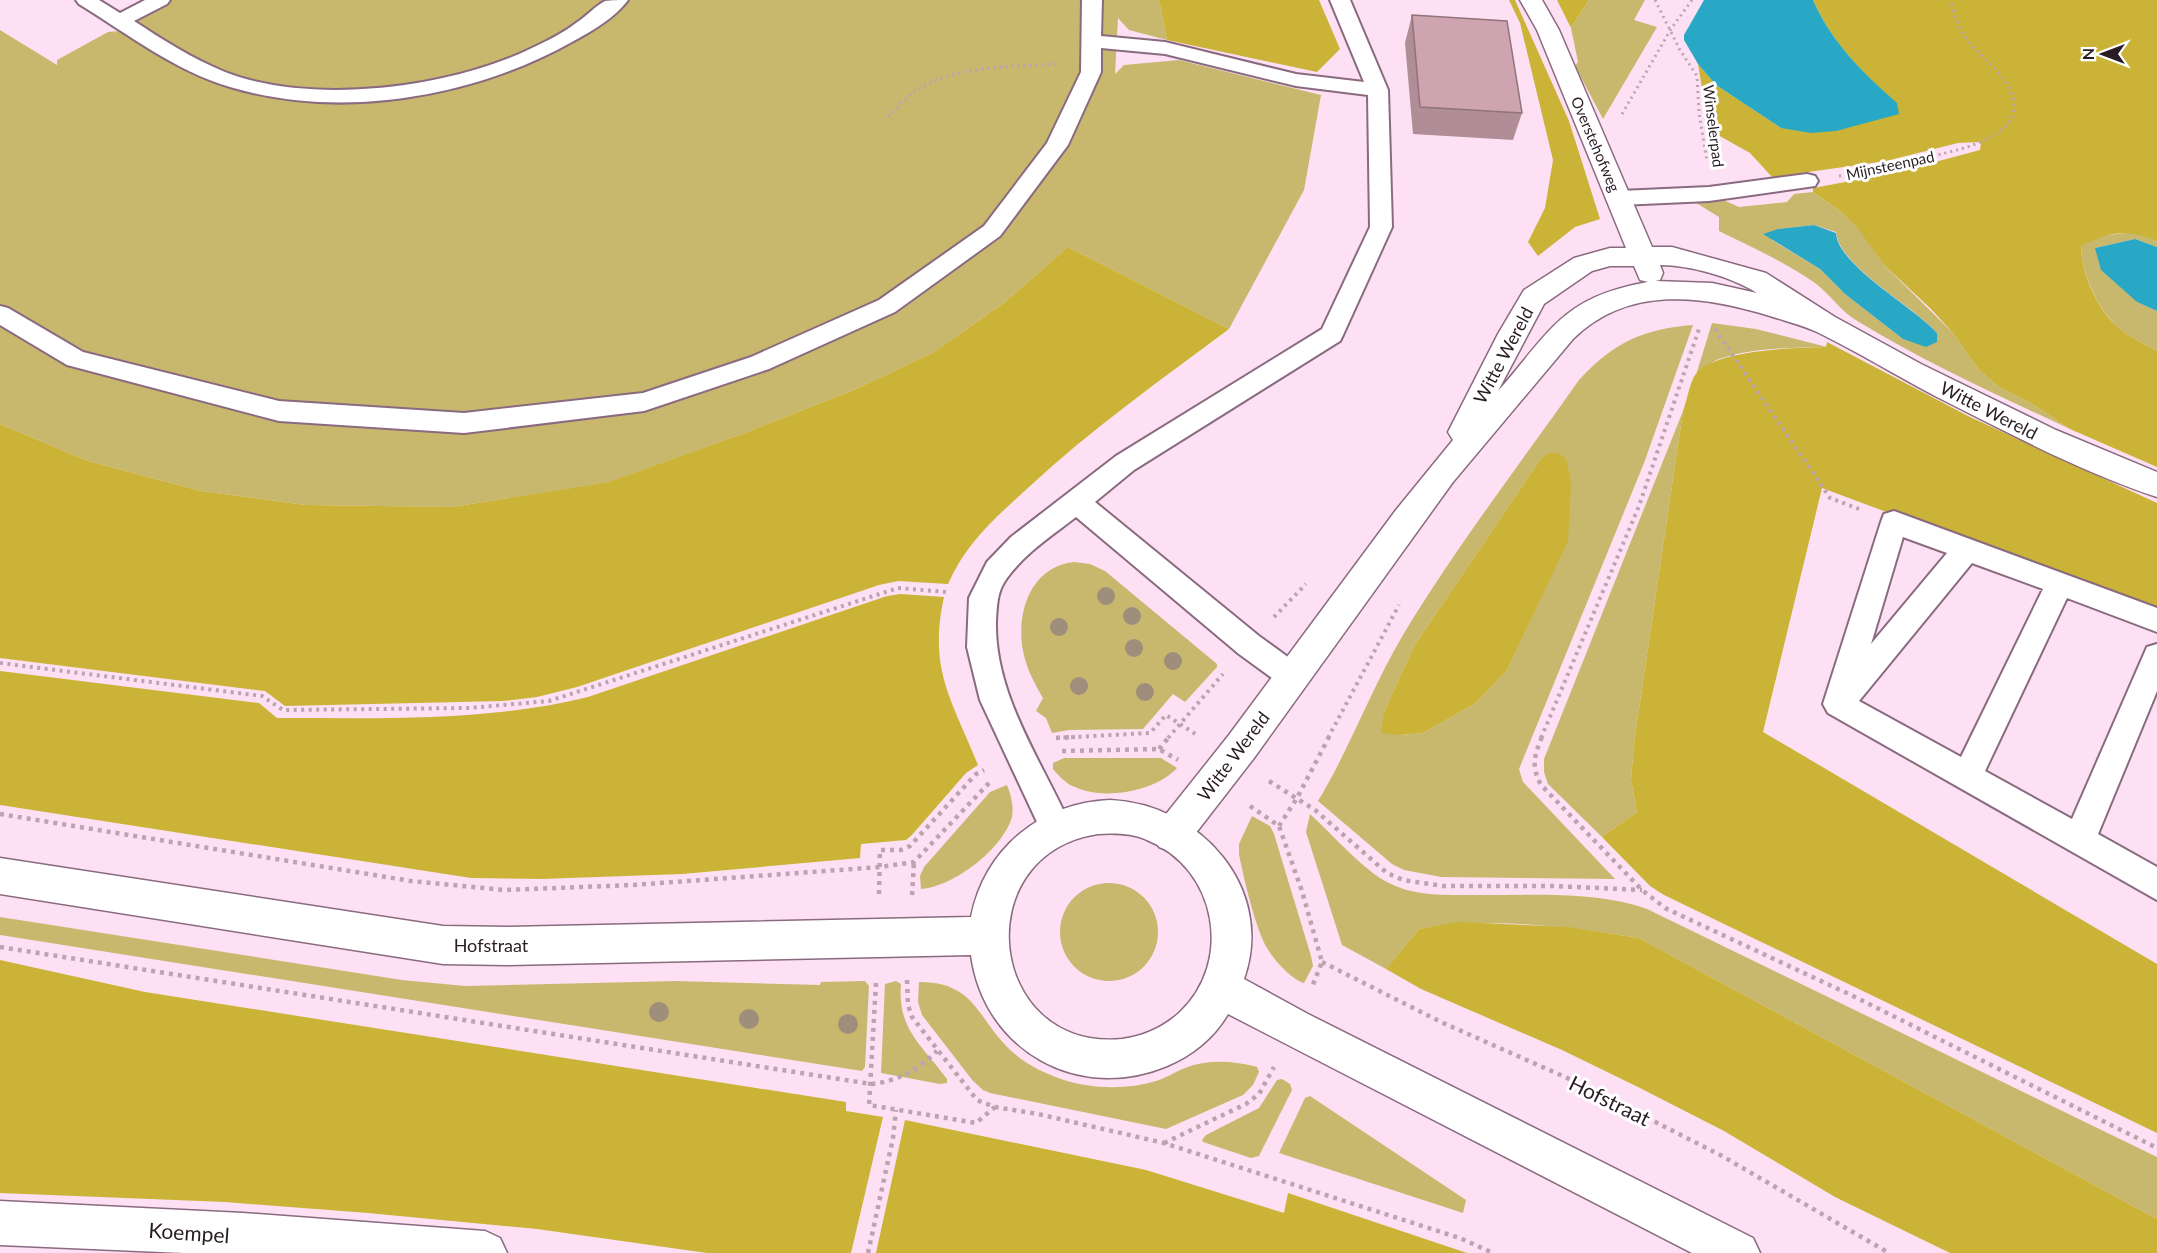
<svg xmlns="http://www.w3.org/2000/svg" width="2157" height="1253" font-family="Lato,sans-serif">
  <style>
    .green { fill: #c7b86e; fill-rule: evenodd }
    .forest { fill: #cab336 }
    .water { fill: #29a8c6 }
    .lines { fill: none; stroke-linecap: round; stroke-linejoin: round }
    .lane-casing { stroke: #8a6a80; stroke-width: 4 }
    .street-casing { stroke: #8a6a80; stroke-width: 3 }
    .secondary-casing { stroke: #8a6a80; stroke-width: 3 }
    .path-far2 { stroke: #bba3b2; stroke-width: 3; stroke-dasharray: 2 4; stroke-linecap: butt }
    .path-far1 { stroke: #bba3b2; stroke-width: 4; stroke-dasharray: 3 4.5; stroke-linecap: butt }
    .path { stroke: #bba3b2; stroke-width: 4.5; stroke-dasharray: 4 5; stroke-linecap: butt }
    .lane { fill: #fff; fill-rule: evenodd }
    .street { fill: #fff; fill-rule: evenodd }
    .secondary { fill: #fff; fill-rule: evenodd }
    .tree { fill: #a08e7c }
    .wall { fill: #b08d97 }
    .building { fill: #cda4b0; stroke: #90737b; stroke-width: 1.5 }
    .labels { text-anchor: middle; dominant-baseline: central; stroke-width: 6; stroke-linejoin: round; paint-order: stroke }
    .far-street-label { font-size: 15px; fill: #291c25; stroke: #fff }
    .street-label { font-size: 18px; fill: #291c25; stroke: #fff }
    .near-street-label { font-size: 21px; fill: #291c25; stroke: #fff }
  </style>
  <rect width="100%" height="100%" fill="#fde0f3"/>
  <!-- green -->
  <path class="green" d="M170,0H610C522,80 357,108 245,78C204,68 167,40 132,19Z
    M627,0H1159L1167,40L1129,30L1118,18L1115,74L1124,65L1179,60L1321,95L1304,190L1229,329L1068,247L1005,302L934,352L856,389L742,434L610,482L452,507L306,505L201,491L88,461L0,424V30L57,65V60L108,32L120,31L184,68L230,88L280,99L335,102L444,88L611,15Z
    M1589,0H1645L1634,20L1657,27L1603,119L1575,66L1578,62L1571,28Z
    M1813,192L1840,211L1858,227L1883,264L1953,333L1979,370L1999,387L2031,403L2070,429C1999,396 1926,363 1859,322C1841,312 1831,295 1815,283C1785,262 1751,247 1719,231V217L1693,201L1721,199L1739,207L1787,202L1794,194ZM1814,225L1836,232C1840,268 1913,305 1937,333L1903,339L1845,294L1820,269L1772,240L1778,229Z
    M2135,232L2157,241V247L2135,239L2095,248L2137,302L2157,311V351C2145,344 2131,338 2120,329C2097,309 2082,275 2081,245L2099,236Z
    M1712,323L1756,329L1827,347C1792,348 1753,347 1719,359C1711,362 1703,370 1696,375Z
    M1693,325L1644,463L1519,769L1523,782L1615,879L1441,877L1404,870L1392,864L1318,801C1350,748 1371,689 1403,635C1456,547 1520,464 1579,380C1614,342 1643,329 1693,325ZM1540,460L1545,588L1507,670L1476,703L1423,733L1400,735L1384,712L1414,646Z
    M1683,411L1634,743L1631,780L1637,812L1602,837L1548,784L1544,772V759Z
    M1074,562L1090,564L1105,571L1217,664V667L1185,702L1173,694L1143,729L1069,730L1052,733L1046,718L1036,711L1043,698C1035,684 1026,668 1023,651C1016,613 1030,567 1074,562Z
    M1064,758H1161L1177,768C1156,791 1104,801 1075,787C1066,784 1059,776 1053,769V763Z
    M1007,785C1011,795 1014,806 1012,817C1003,849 953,887 921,889L920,876L924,867L990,792Z
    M1310,814C1332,834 1364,871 1389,883C1414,896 1443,895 1470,895C1526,896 1594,890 1647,909L2157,1157V1219L1639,938C1565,926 1493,917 1419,929L1386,969L1342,945L1306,832Z
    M1252,816L1270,826L1274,834L1311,956L1313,966L1304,983C1291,979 1274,960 1267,948C1256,930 1243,876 1239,854V844Z
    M1060 932a49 49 0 1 1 98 0a49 49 0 1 1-98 0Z
    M0,917L402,980L465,986L676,981L820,985L821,982L865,981L869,986L865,1067L862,1071L0,935Z
    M896,981L901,984C897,1029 922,1045 947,1079V1083L940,1084L881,1073L885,984Z
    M919,982C979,982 977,1023 1016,1055C1029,1066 1045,1073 1061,1079C1090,1089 1126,1090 1156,1081C1166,1078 1175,1072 1185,1068C1208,1059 1234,1061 1257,1067L1259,1072L1253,1085L1243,1095L1166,1129L990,1093L983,1090L973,1081L922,1015L918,1002Z
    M1282,1079L1290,1084L1292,1090L1259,1156L1251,1158L1203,1142L1202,1140L1206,1135L1259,1108L1277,1080Z
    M1310,1096L1466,1200L1463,1213L1279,1153L1305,1098Z"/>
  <!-- forest -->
  <path class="forest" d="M1159,0H1319L1340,49L1317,72L1167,40Z
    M1509,0H1515L1569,121L1600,219L1575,227L1538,256L1528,242L1545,208L1553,160L1520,23Z
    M1557,0H1589L1571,28Z
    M1813,0H2157V241C2127,229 2110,231 2081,246C2082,275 2097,310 2120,329C2131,338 2145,344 2157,351V467L2070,429L2031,403L1999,387L1979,370L1953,333L1931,309L1883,264L1857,227L1840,211L1813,192V188L1894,173L1980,150L1981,142L1958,143L1886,161L1772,177L1750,153L1709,130L1698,64L1716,85L1781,128L1897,104C1863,73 1832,43 1813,0Z
    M1068,247L1229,329C1161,380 1091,429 1029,487C996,517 966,543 948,584L898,581L879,585L577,687L537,697L503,701L285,706L265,691L0,658V424L88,461L201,491L306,505L452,507L609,482L742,434L856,389L934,352L1005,302Z
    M1827,342L1970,417L2157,503V613L1822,488L1763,732L2157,964V1133L1664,895L1650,886L1602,837L1637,812L1631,780L1634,743L1683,411C1687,401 1689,385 1695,375C1713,349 1796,348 1826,347Z
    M1549,453H1558L1566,459L1571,481L1568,541L1507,670L1476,703L1423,733L1400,735L1381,733L1384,712L1414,646L1540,460Z
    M900,594L944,597C928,670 952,700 978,765L966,773L911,836L906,840L861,844L860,858L682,874L541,879L471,878L0,805V671L259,703L277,718C381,718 487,722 588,697L887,596Z
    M1458,922L1568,927L1639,938L2157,1219V1253H1950L1835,1197L1724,1131L1640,1088L1562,1050L1421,989L1386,969L1419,929Z
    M0,960L145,992L846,1102V1111L883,1117L851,1253H707L537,1229L368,1213L225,1202L0,1193Z
    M905,1120L1146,1170L1284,1213L1288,1193L1467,1253H876Z"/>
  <!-- water -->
  <path class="water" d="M1704,0H1813C1832,43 1863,73 1897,103L1899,114L1836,131L1811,133L1781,128L1716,85L1698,64L1684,40V35Z
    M1814,225L1836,233C1838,266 1914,307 1937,333V342L1926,347L1903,339L1845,294L1820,269L1763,234L1778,229Z
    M2135,239L2157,247V311L2137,302L2101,270L2095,248Z"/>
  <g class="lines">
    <defs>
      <path id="lane" d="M76,0H99L120,13L145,0H170L167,4L134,21C163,40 193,59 225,72C311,106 451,88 532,48C547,41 563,33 576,23C586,17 595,6 605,1C611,0 621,0 628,0C615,18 589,33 570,43C471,98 340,120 230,87C175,71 128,34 79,4Z
        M1082,0H1102L1101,36L1165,42L1296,74L1364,82L1330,0H1350L1388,90L1392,227L1343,335L1340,341L1134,470L1095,502L1259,636L1303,668L1308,677L1303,686L1293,690L1283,686L1239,654L1076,517C1053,535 1025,553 1007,578C997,591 997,605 996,621C994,695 1042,761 1071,827L1066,837L1055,842L1044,837L980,700L967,647L969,598L987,562L1011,537L1116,456L1322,329L1370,227L1368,95L1296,86L1165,54L1101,48V72L1068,145L1000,236L895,312L769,369L644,411L464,433L279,421L67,365L0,325V306L8,308L83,352L279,401L464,413L643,393L751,357L879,300L984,226L1047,143L1081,72Z
        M1807,174L1815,176L1818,181L1815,186L1709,201L1620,205L1612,203L1609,198L1612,193L1620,191L1709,187Z
        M1894,511L2157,608V632L2067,598L1985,771L2072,819L2147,647L2157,644V691L2098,834L2157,867V900L1828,713L1823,704L1881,522L1884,514ZM1903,537L1947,553L1871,644ZM1972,563L2043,589L1961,757L1859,701Z"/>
      <path id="street" d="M1520,0H1542L1559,30L1652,247H1672L1766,273L1835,317L1921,364L2056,430L2157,472V497C2081,472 2009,433 1937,397C1897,376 1858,352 1817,332C1802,325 1785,321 1770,316C1702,295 1628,285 1573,339L1453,482L1254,758L1185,847L1172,852L1159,847L1154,835L1159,823L1229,735L1396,510L1453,440L1448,432L1498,334L1524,290L1574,258L1610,248H1626L1537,30ZM1660,265C1690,265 1732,277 1757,293L1712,283L1655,281L1660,280L1663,273ZM1610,266H1634L1640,280L1648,282C1562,297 1551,331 1498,391L1544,304L1592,271Z
        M0,1201L243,1213L485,1231L500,1238L507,1253H184L0,1245Z"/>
      <path id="secondary" d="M1110,800C1200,804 1276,888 1244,979L1308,1014L1753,1238L1760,1253H1692L1228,1014C1214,1038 1193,1055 1167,1066C1079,1103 984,1051 971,955L508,965L443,964L0,894V858L443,926L508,927L971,917C985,848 1041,803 1110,800ZM1098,834C1114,833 1132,833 1147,840C1217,868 1234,962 1179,1013C1162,1028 1144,1036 1122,1039C987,1052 965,854 1098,834Z"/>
    </defs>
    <!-- lane casing -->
    <use href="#lane" class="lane-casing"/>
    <!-- street casing -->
    <use href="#street" class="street-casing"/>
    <!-- secondary casing -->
    <use href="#secondary" class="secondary-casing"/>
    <!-- path-far2 -->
    <path class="path-far2" d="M1655,0L1680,50L1697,76L1699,113L1707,161
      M1622,114L1671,29L1692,0
      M888,117C897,108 905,98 915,91C956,65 1009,67 1056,64
      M1839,176C1868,171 1896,165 1924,158C1954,151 2033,137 2010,90C2000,69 1979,56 1966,38C1958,27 1954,13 1950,0"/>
    <!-- path-far1 -->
    <path class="path-far1" d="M1715,329L1830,498L1859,509
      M1274,617L1306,584
      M0,663L262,696L283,710L469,708L549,701L898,588L946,592
      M1056,738L1150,733L1166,715L1197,735
      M1168,738L1223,674
      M1328,738L1399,605
      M1541,738L1639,506L1700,326"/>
    <!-- path -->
    <path class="path" d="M1542,737C1534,756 1531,766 1541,785L1642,890L1665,908L1853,996L2157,1148
      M1056,738L1075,737
      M1159,749L1169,737
      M1062,751L1159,749L1178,760
      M1269,781L1315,810L1387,873L1403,880L1443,886H1554L1642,890
      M1250,806L1279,826L1302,891L1322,962L1312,987
      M0,814L411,881L504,890L633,885L880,867L914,862L989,783
      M1279,826L1297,798L1329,737
      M879,894L880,850H901L910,846L976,774L984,770
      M912,895L914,862
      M0,947L871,1084C899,1081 917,1070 937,1051
      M1322,962L1441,1022L1583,1085L1722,1156L1889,1253
      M907,980L908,1005L912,1017L977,1100L995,1107L1038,1114L1164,1143L1460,1238L1493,1253
      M876,983L869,1105L976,1123L995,1107
      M1164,1143L1246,1104L1259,1094L1274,1067
      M868,1253L893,1138L896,1110"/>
    <!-- lane -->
    <use href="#lane" class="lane"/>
    <!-- street -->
    <use href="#street" class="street"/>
    <!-- secondary -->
    <use href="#secondary" class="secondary"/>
  </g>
  <!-- trees -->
  <g class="tree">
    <circle cx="1106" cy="596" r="9"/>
    <circle cx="1132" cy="616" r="9"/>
    <circle cx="1059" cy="627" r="9"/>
    <circle cx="1134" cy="648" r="9"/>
    <circle cx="1173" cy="661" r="9"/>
    <circle cx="1079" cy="686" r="9"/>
    <circle cx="1145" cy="692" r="9"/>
    <circle cx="659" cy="1012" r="10"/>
    <circle cx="749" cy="1019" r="10"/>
    <circle cx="848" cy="1024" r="10"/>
  </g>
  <!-- wall -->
  <path class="wall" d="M1412,15L1522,113L1513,140L1413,134L1405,43Z"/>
  <!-- building -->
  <path class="building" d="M1412,15L1507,21L1522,113L1420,107Z"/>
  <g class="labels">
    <!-- far-street labels -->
    <g class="far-street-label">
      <text transform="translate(1714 126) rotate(83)">Winselerpad</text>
      <text transform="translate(1596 144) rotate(67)">Overstehofweg</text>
      <text transform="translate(1890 165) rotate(-12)">Mijnsteenpad</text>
    </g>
    <!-- street labels -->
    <g class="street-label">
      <text transform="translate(1503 355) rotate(-62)">Witte Wereld</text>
      <text transform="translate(1989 410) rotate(27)">Witte Wereld</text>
      <text transform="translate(1233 756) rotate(-53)">Witte Wereld</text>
      <text x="491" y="945">Hofstraat</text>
    </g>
    <!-- near-street labels -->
    <g class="near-street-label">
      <text transform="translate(1610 1100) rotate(26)">Hofstraat</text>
      <text transform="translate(189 1232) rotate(4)">Koempel</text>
    </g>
  </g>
  <!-- north arrow -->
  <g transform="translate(2103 54) rotate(270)" stroke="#ffffff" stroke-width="4.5" paint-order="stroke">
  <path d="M0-4.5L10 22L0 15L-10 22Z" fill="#291c25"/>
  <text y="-9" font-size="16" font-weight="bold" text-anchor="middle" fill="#291c25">N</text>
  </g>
</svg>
